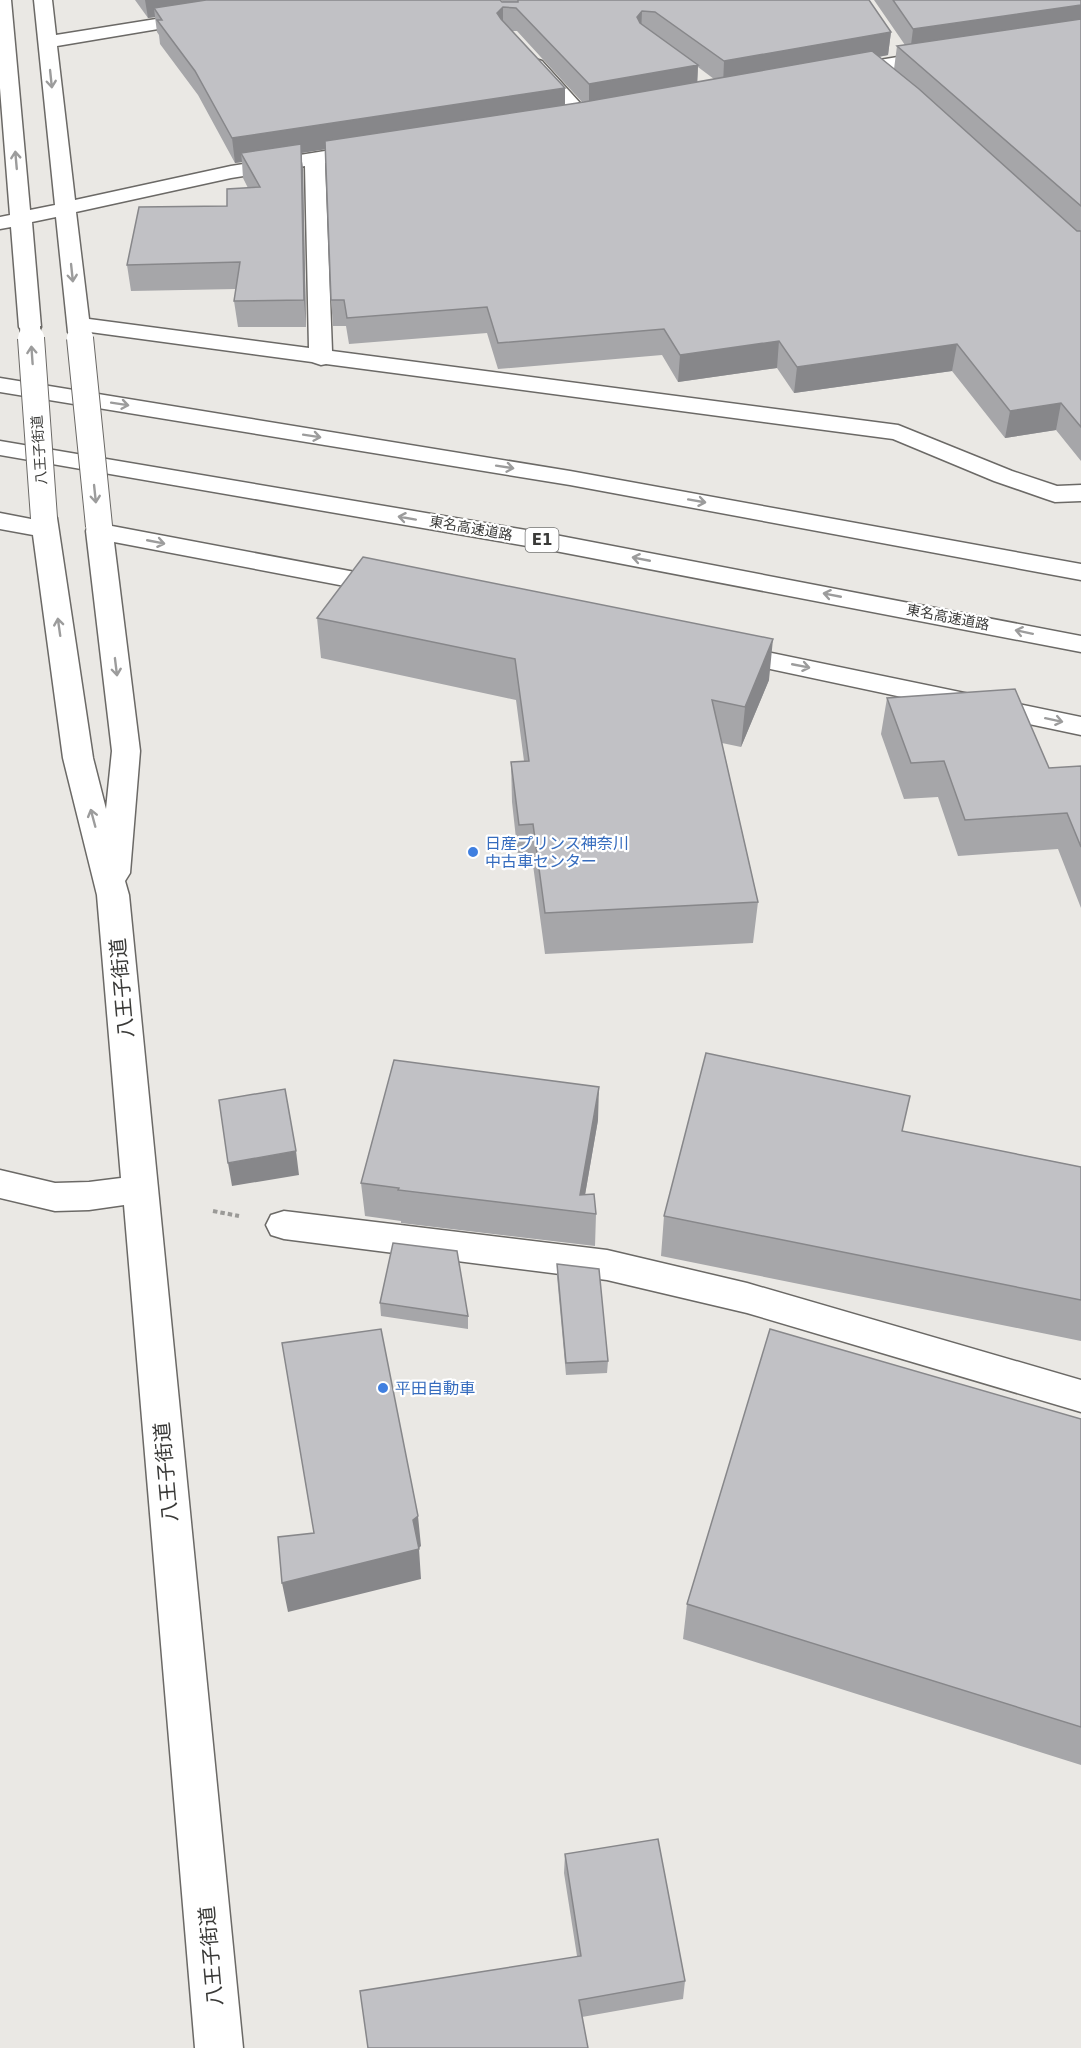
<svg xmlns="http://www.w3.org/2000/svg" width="1081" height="2048" font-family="'DejaVu Sans','Noto Sans JP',sans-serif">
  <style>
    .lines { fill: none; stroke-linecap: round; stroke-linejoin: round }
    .minor-casing { stroke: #6b6966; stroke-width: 3 }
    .highway-casing { stroke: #6b6966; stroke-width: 3 }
    .path { stroke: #9b9a97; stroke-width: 4; stroke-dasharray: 4.5 3; stroke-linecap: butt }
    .minor { fill: #fff; fill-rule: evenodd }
    .highway { fill: #fff; fill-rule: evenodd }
    .minor-bridge-far1-casing { stroke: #6b6966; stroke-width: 22; stroke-linecap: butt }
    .minor-bridge-casing { stroke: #6b6966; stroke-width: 28; stroke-linecap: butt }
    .minor-bridge-far1 { stroke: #fff; stroke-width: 20 }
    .minor-bridge { stroke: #fff; stroke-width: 26 }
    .wall { fill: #a6a6a9; fill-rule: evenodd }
    .shaded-wall { fill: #87878a }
    .building { fill: #c1c1c5; stroke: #87878a; stroke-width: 1.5 }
    .oneway { stroke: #9c9c9c }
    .shop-dot { fill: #3f7fe0; stroke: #fff; stroke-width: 2 }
    .labels { text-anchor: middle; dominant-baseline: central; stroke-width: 4.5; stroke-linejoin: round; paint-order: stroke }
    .far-street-label { font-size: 14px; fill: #3a3a38; stroke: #fff }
    .shield { fill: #fff; stroke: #757574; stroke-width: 1.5 }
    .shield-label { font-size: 15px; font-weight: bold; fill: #3a3a38 }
    .shop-label { font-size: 16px; fill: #366cbe; stroke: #fff; text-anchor: start }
    .near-street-label { font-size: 20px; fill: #3a3a38; stroke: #fff }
  </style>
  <rect width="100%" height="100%" fill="#eae8e4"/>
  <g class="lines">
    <defs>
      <path id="minor" d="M0,0H11L30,210L55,205L34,0H52L56,35L200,12L206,13L209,17L206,21L200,22L57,46L75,200L231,166L369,144L376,146L379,150L376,154L325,163L332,351L898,425L1012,471L1057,486L1081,485V501L1055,502L1046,499L994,481L893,439L326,364L321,365L312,362L90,332L87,337L79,339L71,337L68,332L56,217L32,222L41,327L38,332L30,334L22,332L19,327L11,227L0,229V217L10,215L0,88ZM305,166L309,348L89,319L76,212L231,178Z
        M940,50L947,52L949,56L947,60L843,78L836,76L834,72L836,68L843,66Z
        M535,59L542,61L590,114L593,118L590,122H576L528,69L526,65L528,61Z
        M44,510L53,513L57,518L93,758L106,809L112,751L86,531L90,521L99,518L108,521L112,526L392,579L401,581L405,587L401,593L392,595L114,542L140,751L130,873L125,881L129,895L243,2048H195L124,1205L89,1210L55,1211L0,1198V1170L55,1183L89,1182L121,1178L97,895L63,758L33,535L0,529V513L31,519L35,513Z
        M728,644L1081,717V735L718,658L714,652L718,646Z
        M284,1211L607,1250L747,1283L1081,1380V1412L747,1313L607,1280L284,1239L271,1235L266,1225L271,1215Z"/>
      <path id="highway" d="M0,378L570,471L1081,564V580L570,485L0,392Z
        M0,441L550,534L1081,636V652L550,550L0,455Z"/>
    </defs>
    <!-- minor casing -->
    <use href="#minor" class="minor-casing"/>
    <!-- highway casing -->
    <use href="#highway" class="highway-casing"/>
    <!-- path -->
    <path class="path" d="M213,1211L239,1216"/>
    <!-- minor -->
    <use href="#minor" class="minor"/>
    <!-- highway -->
    <use href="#highway" class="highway"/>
    <defs>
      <path id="minor-bridge-far1" d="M30,327L31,339
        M79,332L80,339"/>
      <path id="minor-bridge" d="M31,338L44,518
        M80,338L99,526"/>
    </defs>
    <!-- minor-bridge-far1 casing -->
    <use href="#minor-bridge-far1" class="minor-bridge-far1-casing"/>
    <!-- minor-bridge casing -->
    <use href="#minor-bridge" class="minor-bridge-casing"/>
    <!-- minor-bridge-far1 -->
    <use href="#minor-bridge-far1" class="minor-bridge-far1"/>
    <!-- minor-bridge -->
    <use href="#minor-bridge" class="minor-bridge"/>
  </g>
  <!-- wall -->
  <path class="wall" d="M135,0H500L502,2H503L501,0H869L891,32L888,55L879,57L894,69L897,46L905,45L874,0H1081V461L1056,430L1005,438L952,371L794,393L777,368L678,382L662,355L498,369L487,333L349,344L346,326H333L331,300L326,149L301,153L303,170L306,327H238L234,301L236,289L131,291L127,265L227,206L248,188L243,178L242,162L235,163L198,95L160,44L159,35L157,32L155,17L148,18ZM512,31H517L582,102L565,105V88ZM698,67L714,79L697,82Z
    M317,618L769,680L741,747L722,743L758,902L753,943L545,954L533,865L519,866L512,802L511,762L524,761L516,700L321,658Z
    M887,698L1049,768L1081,766V908L1058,849L958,856L938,797L904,799L881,734Z
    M598,1120L585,1195L596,1214L595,1246L401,1223V1221L365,1216L361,1183Z
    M903,1131L1081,1167V1341L661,1256L664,1216Z
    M557,1264L608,1361L607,1373L566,1375L557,1276Z
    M380,1303L468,1316V1329L381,1316Z
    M1081,1419V1765L683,1639L687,1604Z
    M565,1854L685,1981L683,1999L582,2017L368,2048L577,1956L564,1873Z"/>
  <!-- shaded-wall -->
  <path class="shaded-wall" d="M145,0H261L154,8L155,17L148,18Z
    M1081,5V26L910,53L913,29Z
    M503,7V31L497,13Z
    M642,11L641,35L637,17Z
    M891,32L888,55L723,86L724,61Z
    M698,65L697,90L589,109V84Z
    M565,88V112L301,153L303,170L306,327L304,300L301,153H241L242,162L235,163L232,138Z
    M779,341L777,368L678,382L680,355Z
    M957,344L952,371L794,393L797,367Z
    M1061,403L1056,430L1005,438L1010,411Z
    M773,639L769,680L741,747L745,707Z
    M599,1087L598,1120L582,1212L580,1195Z
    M296,1151L299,1175L232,1186L228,1163Z
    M418,1516L421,1546L417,1550L419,1549L421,1579L288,1612L282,1583Z"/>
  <!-- building -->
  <path class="building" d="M206,0H500L502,2H518V0H869L891,32L724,61L655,12L642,11L637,17L640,23L698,65L589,84L516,8L503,7L497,13L501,19L565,88L232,138L195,71L157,20H162L154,8Z
    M893,0H1081V5L913,29Z
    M1081,19V206L897,46Z
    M872,51L919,89L1077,231H1081V427L1061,403L1010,411L957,344L797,367L779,341L680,355L664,329L498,343L487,307L347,318L344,300H331L325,141L584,102Z
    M301,144L304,300L234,301L240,262L127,265L139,207L227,206V189L260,187L241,153Z
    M363,557L773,639L745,707L712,700L758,902L545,913L533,824L519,825L511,762L529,761L515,659L317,618Z
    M1015,689L1049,768L1081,766V847L1067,813L965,820L944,761L911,763L887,698Z
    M706,1053L910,1096L902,1131L1081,1167V1300L664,1216Z
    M394,1060L599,1087L580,1195L594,1194L596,1214L398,1190L399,1188L361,1183Z
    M285,1089L296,1151L228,1163L219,1100Z
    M393,1243L457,1251L468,1316L380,1303Z
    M557,1264L599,1269L608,1361L566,1363Z
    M381,1329L418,1516L413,1520L419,1549L282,1583L278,1537L314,1533L282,1343Z
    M770,1329L1081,1419V1727L687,1604Z
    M658,1839L685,1981L579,2000L588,2048H368L360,1991L581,1956L565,1854Z"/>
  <!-- one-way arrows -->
  <defs><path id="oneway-shaft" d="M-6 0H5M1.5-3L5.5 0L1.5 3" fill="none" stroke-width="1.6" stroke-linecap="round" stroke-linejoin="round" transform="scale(1.5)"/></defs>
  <g class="oneway">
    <use href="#oneway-shaft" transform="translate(51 79) rotate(84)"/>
    <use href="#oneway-shaft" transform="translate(16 160) rotate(-95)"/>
    <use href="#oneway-shaft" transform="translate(72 273) rotate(84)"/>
    <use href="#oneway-shaft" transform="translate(32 355) rotate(-94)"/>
    <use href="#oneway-shaft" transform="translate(120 404) rotate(9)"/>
    <use href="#oneway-shaft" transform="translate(312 436) rotate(9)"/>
    <use href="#oneway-shaft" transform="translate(505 467) rotate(9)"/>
    <use href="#oneway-shaft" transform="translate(95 494) rotate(84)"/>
    <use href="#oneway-shaft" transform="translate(697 501) rotate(10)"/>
    <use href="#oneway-shaft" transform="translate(407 518) rotate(-170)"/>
    <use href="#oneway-shaft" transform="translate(156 542) rotate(11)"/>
    <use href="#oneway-shaft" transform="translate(641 559) rotate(-169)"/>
    <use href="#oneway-shaft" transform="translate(832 595) rotate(-169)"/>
    <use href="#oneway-shaft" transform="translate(59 627) rotate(-98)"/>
    <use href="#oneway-shaft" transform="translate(1024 632) rotate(-168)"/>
    <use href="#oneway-shaft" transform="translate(801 666) rotate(11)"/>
    <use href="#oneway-shaft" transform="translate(116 667) rotate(83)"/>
    <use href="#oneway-shaft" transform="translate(1054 720) rotate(12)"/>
    <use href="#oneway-shaft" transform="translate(93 818) rotate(-105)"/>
  </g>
  <!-- markers -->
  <g class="shop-dot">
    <circle cx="473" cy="852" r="6"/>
    <circle cx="383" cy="1388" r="6"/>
  </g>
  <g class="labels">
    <!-- far-street labels -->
    <g class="far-street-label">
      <text transform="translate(39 450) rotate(-94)">八王子街道</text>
      <text transform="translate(471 528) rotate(10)">東名高速道路</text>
      <text transform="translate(948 617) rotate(11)">東名高速道路</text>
    </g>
    <!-- shield labels -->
    <rect class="shield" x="525.5" y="528" width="33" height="24" rx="4.5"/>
    <g class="shield-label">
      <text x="542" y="540">E1</text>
    </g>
    <!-- shop labels -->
    <g class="shop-label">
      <text x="485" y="843">日産プリンス神奈川<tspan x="485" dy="18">中古車センター</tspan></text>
      <text x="395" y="1388">平田自動車</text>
    </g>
    <!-- near-street labels -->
    <g class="near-street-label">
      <text transform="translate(122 988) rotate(-95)">八王子街道</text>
      <text transform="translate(166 1472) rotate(-95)">八王子街道</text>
      <text transform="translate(211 1956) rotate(-95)">八王子街道</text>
    </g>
  </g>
</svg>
